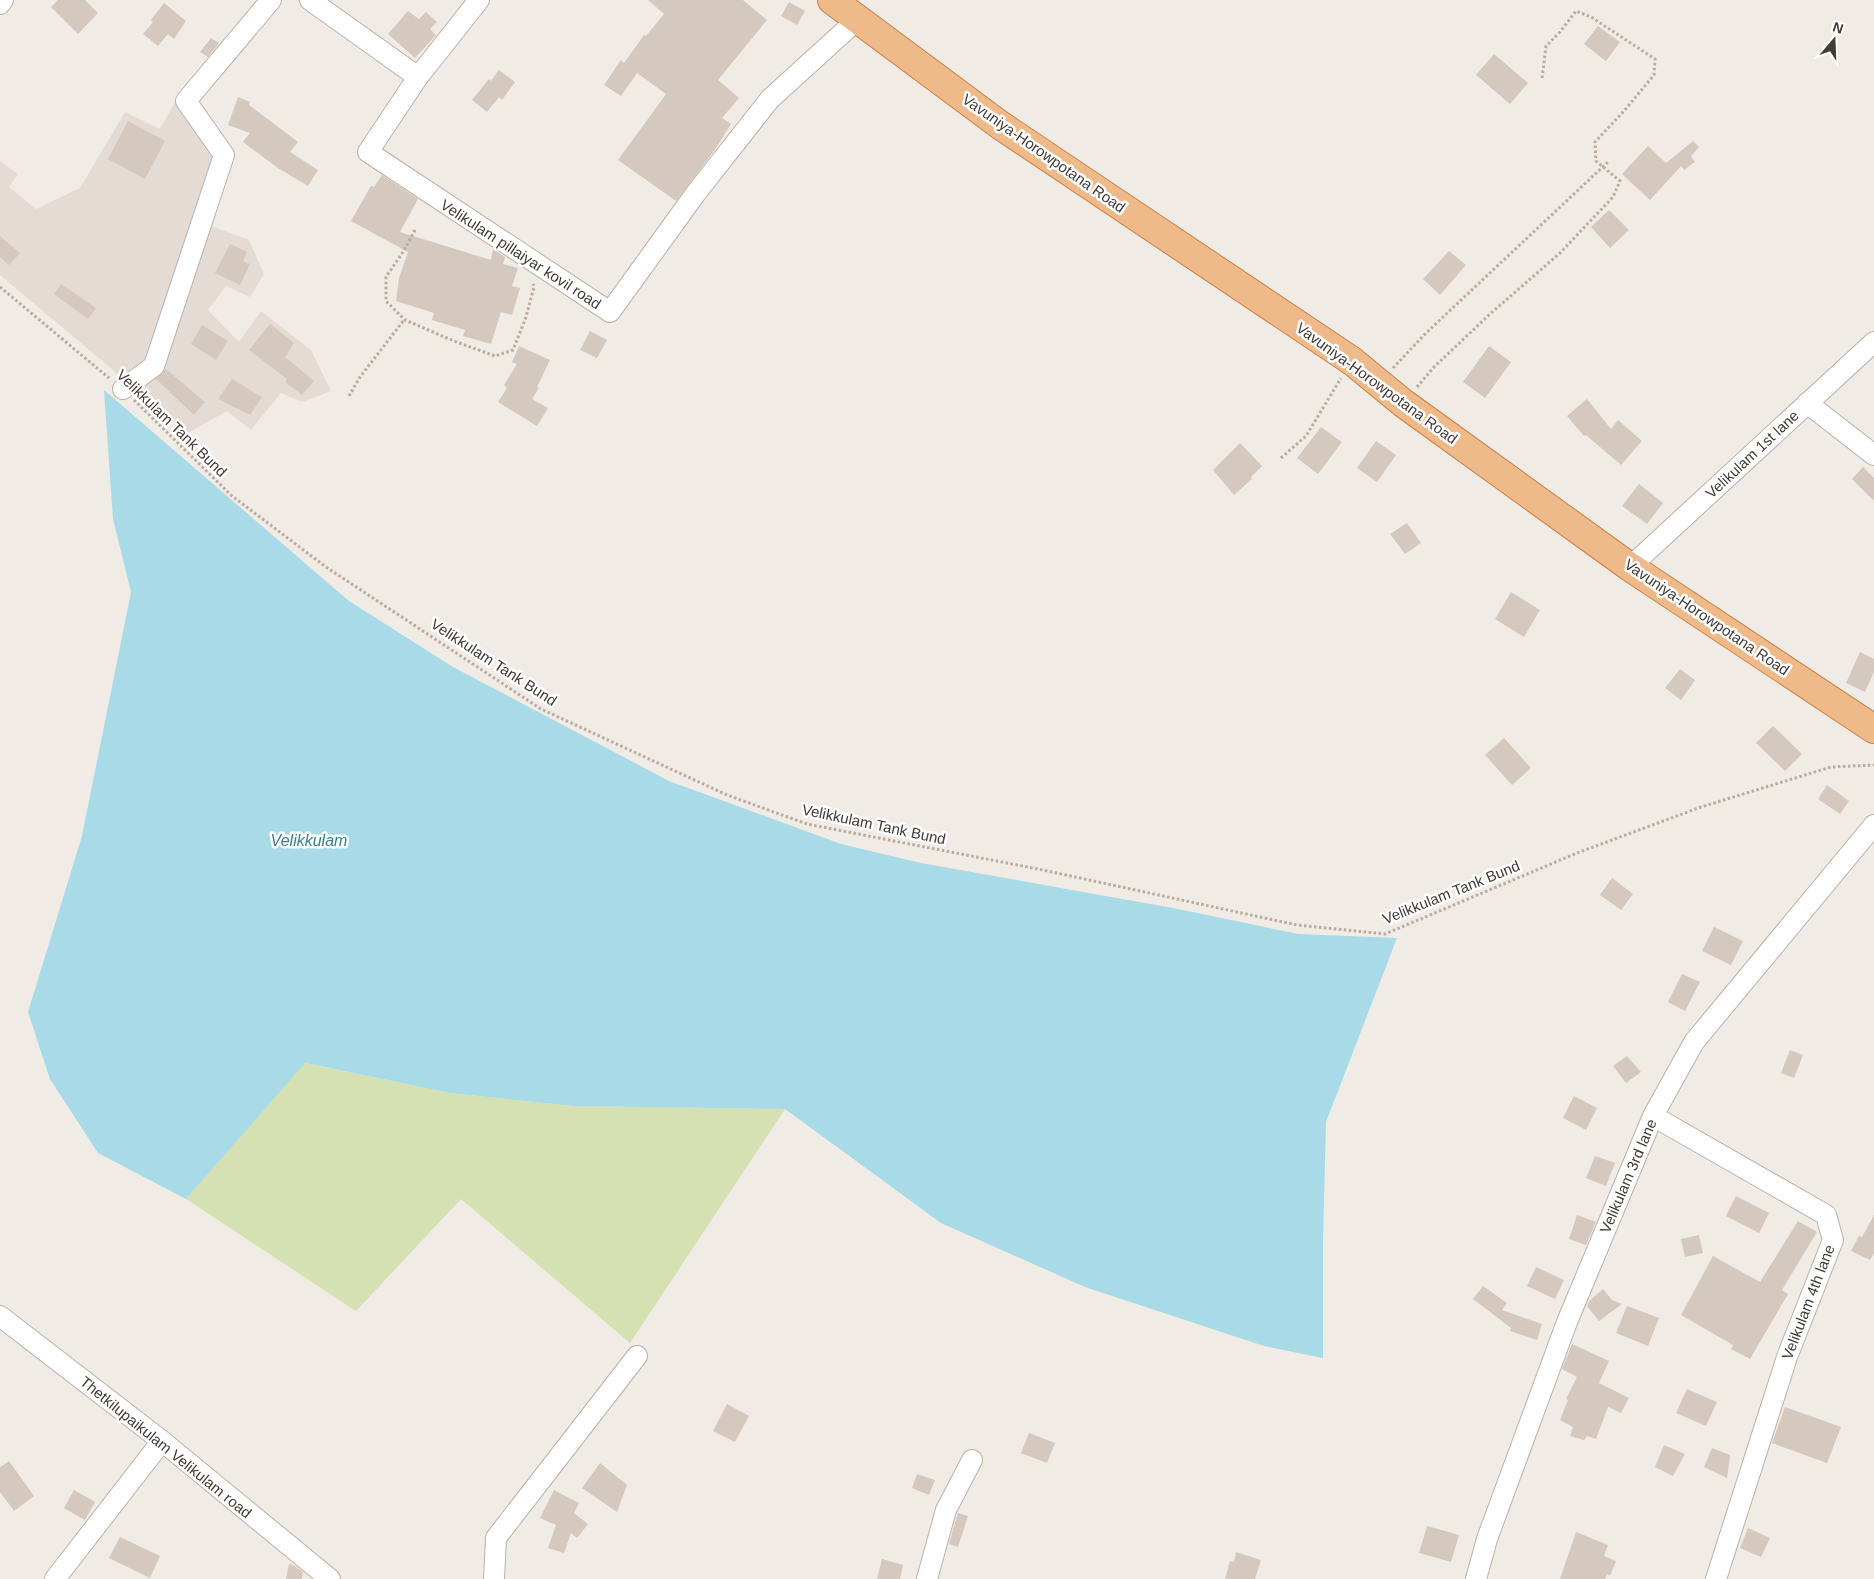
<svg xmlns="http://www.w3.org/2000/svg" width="1874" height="1579" font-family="Helvetica,sans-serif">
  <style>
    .residential { fill: #e4dcd4 }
    .green { fill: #d5e0b3 }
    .water { fill: #a8dae7 }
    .building { fill: #d4c8bf }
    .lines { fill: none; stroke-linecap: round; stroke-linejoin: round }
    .minor-casing { stroke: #bbb1a9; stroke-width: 22 }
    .trunk-casing { stroke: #ca7f46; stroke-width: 30 }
    .path { stroke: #bbaa9c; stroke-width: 3; stroke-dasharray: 2.5 2.5; stroke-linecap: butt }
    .minor { stroke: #fff; stroke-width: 20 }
    .trunk { stroke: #efba89; stroke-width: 28 }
    .labels { text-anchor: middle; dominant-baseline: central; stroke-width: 5; stroke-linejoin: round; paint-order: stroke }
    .street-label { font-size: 15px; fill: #423b36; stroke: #fff }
    .water-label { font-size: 16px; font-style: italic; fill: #387f93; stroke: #fff }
  </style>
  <rect width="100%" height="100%" fill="#f1ebe6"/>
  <!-- residential -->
  <path class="residential" d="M179,95L220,156L151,361L126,381L0,275V161L18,174L9,187L36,209L80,188L125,112L160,129Z
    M208,225L249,240L264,274L250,297L226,286L208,310L239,342L261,311L311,350L331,391L302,402L281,393L251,430L227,411L186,434L134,386Z"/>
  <!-- green -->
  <path class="green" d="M304,1063L450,1093L573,1106L785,1109L630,1343L461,1199L356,1311L186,1199Z"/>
  <!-- water -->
  <path class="water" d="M104,390L349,601L453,667L669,781L841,844L921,863L1173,908L1298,934L1397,938L1326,1122L1323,1240V1358L1264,1346L1085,1287L941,1223L785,1109L573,1106L450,1093L305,1063L186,1199L98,1153L50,1079L28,1012L82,836L131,592L113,519Z"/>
  <!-- building -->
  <path class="building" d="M58,0H85L98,13L78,34L51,7Z
    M648,0H743L767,20L718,80L739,98L722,118L731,124L714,151L676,201L618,160L666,94L637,73L621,96L604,85L621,60L624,63L644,35L646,36L664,14Z
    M789,2L805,11L797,25L781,16Z
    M164,3L186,21L174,39L168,34L158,46L143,34L153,22L151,20Z
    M408,11L419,19L426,12L437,22L430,29L436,35L415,58L388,34Z
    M1598,26L1620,42L1606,61L1584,44Z
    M211,38L219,43L208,57L200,52Z
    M1494,54L1528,83L1510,104L1476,75Z
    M499,70L515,82L502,100L499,97L487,112L472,100L489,79L491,81Z
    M238,97L250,102L249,105L298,142L290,152L318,170L308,186L278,168L243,142L250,133L228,125Z
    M128,121L165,141L145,179L108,159Z
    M1693,141L1699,147L1691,156L1695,162L1684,170L1681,166L1650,200L1622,174L1648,146L1666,163Z
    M382,175L418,199L400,232L491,260L493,249L505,257L503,264L518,268L512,286L520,288L512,315L501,312L491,344L463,336L465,330L432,320L434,313L396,301L399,278L408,252L351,221L371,186L374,187Z
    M1609,210L1629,230L1610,248L1591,227Z
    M0,236L20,253L9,265L0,257Z
    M230,244L247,252L243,261L250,264L240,285L215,273Z
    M1449,251L1466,265L1440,295L1423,279Z
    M61,284L96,308L88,319L54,294Z
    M270,324L294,343L285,357L314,381L302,395L285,382L287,379L249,350Z
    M202,325L228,341L216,360L191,344Z
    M590,331L607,340L597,358L580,350Z
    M519,346L550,360L537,387L539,388L532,399L548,408L537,426L498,402L507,388L504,385L517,364L512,362Z
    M1489,346L1511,362L1485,398L1463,382Z
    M166,369L205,402L194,415L156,379Z
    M232,379L262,397L250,415L218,399Z
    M1587,399L1611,429L1618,420L1642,441L1621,465L1586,435L1584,436L1567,416Z
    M1321,427L1342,442L1318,474L1297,458Z
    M1376,441L1396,455L1377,482L1357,468Z
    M1240,443L1262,466L1251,477L1252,479L1234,495L1213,470Z
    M1863,467L1874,478V501L1852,479Z
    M1639,484L1663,503L1647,524L1622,506Z
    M1407,523L1421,543L1405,554L1390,534Z
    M1511,592L1540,610L1524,637L1495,619Z
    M1860,652L1874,659V672L1865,692L1846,683Z
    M1680,669L1695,680L1681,700L1665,688Z
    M1773,726L1802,754L1785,771L1756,743Z
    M1504,738L1531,768L1512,785L1485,755Z
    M1827,785L1849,801L1840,814L1818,799Z
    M1612,878L1633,894L1621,910L1600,895Z
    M1714,927L1743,941L1731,965L1702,951Z
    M1682,974L1700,982L1685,1011L1668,1002Z
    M1790,1050L1803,1055L1794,1078L1781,1073Z
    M1627,1056L1641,1072L1626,1083L1613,1066Z
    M1574,1096L1597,1108L1586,1130L1563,1118Z
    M1595,1156L1615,1163L1606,1186L1586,1178Z
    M1736,1196L1769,1213L1759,1233L1726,1216Z
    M1577,1215L1596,1222L1586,1245L1569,1239Z
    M1874,1215V1253L1870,1260L1851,1251L1859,1236L1862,1237Z
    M1798,1221L1817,1232L1782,1290L1788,1294L1750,1359L1731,1349L1733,1345L1681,1315L1713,1256L1760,1282Z
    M1699,1235L1703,1253L1685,1257L1681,1239Z
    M1536,1267L1564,1280L1555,1299L1527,1286Z
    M1483,1286L1507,1303L1502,1310L1542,1324L1537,1340L1510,1331L1511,1328L1473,1299Z
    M1603,1289L1612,1300L1622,1304L1599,1321L1587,1306L1589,1301Z
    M1627,1306L1659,1318L1648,1346L1616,1333Z
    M1572,1344L1609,1361L1599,1383L1629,1398L1621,1413L1608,1407L1596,1439L1587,1436L1584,1440L1570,1436L1573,1427L1560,1420L1568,1400L1566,1399L1577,1377L1562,1369Z
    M1687,1389L1717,1402L1706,1426L1676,1413Z
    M727,1404L749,1416L735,1442L713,1431Z
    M1785,1407L1841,1427L1827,1463L1772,1443Z
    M1029,1433L1055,1443L1047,1463L1021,1453Z
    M1664,1445L1685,1454L1673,1476L1655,1467Z
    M1712,1448L1730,1455L1727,1478L1704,1467Z
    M9,1461L34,1496L14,1511L0,1492V1467Z
    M600,1463L627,1485L617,1512L582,1488Z
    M917,1474L935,1480L929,1495L912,1488Z
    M74,1490L95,1502L85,1520L64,1508Z
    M554,1490L579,1503L574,1513L588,1524L577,1538L571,1533L564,1553L548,1548L556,1525L540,1518Z
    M958,1513L968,1516L958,1547L949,1544Z
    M1427,1526L1459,1535L1451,1562L1419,1553Z
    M1748,1528L1770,1538L1761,1557L1740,1548Z
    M1576,1532L1608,1545L1604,1556L1616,1561L1610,1576L1607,1574L1605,1579H1560Z
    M120,1537L160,1556L150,1578L109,1558Z
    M1236,1552L1261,1560L1255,1579H1225L1230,1561L1234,1562Z
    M882,1559L903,1565L900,1579H877Z
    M289,1564L295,1566L303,1572L302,1579H286Z"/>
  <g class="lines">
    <defs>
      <path id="minor" d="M310,0L418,77
        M479,0L418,77L368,152L610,312L696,193L770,99L858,19
        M0,4L3,0
        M123,389L154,366L224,155L186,101L271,0
        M1807,403L1874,455
        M1630,567L1874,342
        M1653,1116L1826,1215L1833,1240L1787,1357L1716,1579
        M0,1316L162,1441L330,1579
        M55,1579L162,1441
        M494,1579L496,1538L637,1356
        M927,1579L946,1510L972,1460
        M1476,1579L1487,1539L1567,1322L1653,1116L1694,1042L1874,825"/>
      <path id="trunk" d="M832,0L1000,125L1352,361L1403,403L1630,567L1874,729"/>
    </defs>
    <!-- minor casing -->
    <use href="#minor" class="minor-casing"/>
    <!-- trunk casing -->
    <use href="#trunk" class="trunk-casing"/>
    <!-- path -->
    <path class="path" d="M415,230L403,252L386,277V301L405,320L454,341L495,356L513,350L526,317L534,287L533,284
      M0,287L109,378
      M1393,368L1426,333L1608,162
      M1417,387L1434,367L1490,314L1560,253L1613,197L1620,181L1596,161L1595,142L1624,111L1654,75L1655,59L1591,17L1576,11L1560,32L1546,46L1542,79
      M349,396L360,377L404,320
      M134,400L232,496L326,567L541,709L727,795L807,824L1043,870L1297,925L1385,934L1577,853L1701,807L1831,767L1874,765
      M1281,458L1306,436L1341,378"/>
    <!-- minor -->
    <use href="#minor" class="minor"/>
    <!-- trunk -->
    <use href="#trunk" class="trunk"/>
  </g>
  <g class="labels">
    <!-- street labels -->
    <g class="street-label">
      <text transform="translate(1044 153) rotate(35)">Vavuniya-Horowpotana Road</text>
      <text transform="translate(521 254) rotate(33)">Velikulam pillaiyar kovil road</text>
      <text transform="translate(1377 383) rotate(36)">Vavuniya-Horowpotana Road</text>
      <text transform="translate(172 423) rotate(44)">Velikkulam Tank Bund</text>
      <text transform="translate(1752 454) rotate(-43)">Velikulam 1st lane</text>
      <text transform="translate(1707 617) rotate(34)">Vavuniya-Horowpotana Road</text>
      <text transform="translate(494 662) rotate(33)">Velikkulam Tank Bund</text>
      <text transform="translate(874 824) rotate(12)">Velikkulam Tank Bund</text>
      <text transform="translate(1451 892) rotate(-22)">Velikkulam Tank Bund</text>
      <text transform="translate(1628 1176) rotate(-67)">Velikulam 3rd lane</text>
      <text transform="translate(1808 1302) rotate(-69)">Velikulam 4th lane</text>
      <text transform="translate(166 1447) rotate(39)">Thetkilupaikulam Velikulam road</text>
    </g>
    <!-- water labels -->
    <g class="water-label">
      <text x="309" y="840">Velikkulam</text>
    </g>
  </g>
  <!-- north arrow -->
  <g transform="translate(1834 40) rotate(19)" stroke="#ffffff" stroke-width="4" paint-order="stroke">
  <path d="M0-4L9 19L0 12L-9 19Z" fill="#423b36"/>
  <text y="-8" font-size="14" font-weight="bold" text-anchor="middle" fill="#423b36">N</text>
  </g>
</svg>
